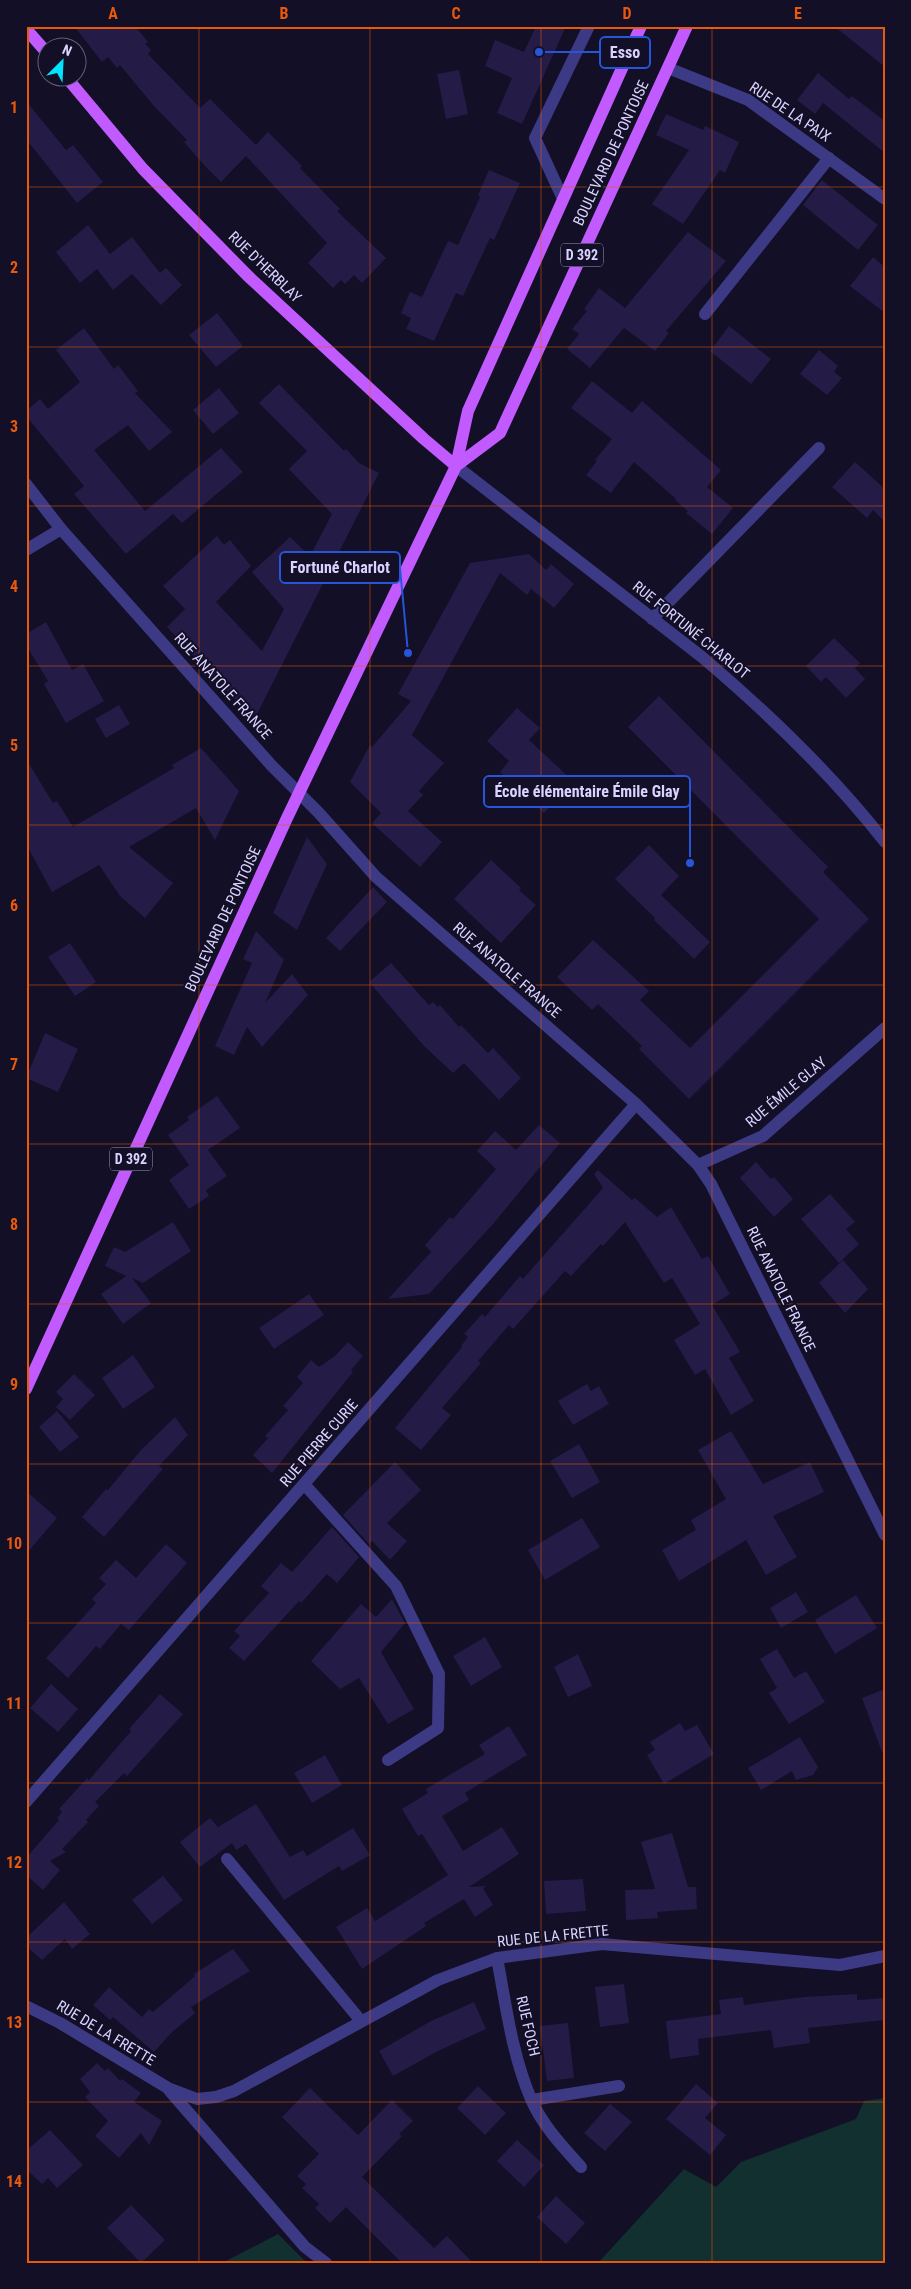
<svg xmlns="http://www.w3.org/2000/svg" width="911" height="2289" font-family="'Roboto Condensed',sans-serif">
  <style>
    .green { fill: #12302f }
    .building { fill: #241b47 }
    .lines { fill: none; stroke-linecap: round; stroke-linejoin: round }
    .minor { stroke: #3d3a85; stroke-width: 12 }
    .major { stroke: #c25bff; stroke-width: 12 }
    .grid { fill: none; stroke: #e8590c; stroke-width: 1; stroke-opacity: 0.55 }
    .labels { text-anchor: middle; dominant-baseline: central; stroke-width: 4; stroke-linejoin: round; paint-order: stroke }
    .shield { fill: #130f26; stroke: #9e99be; stroke-width: 1 }
    .shield-label { font-size: 14px; font-weight: bold; fill: #d9d4ff }
    .street-label { font-size: 15px; fill: #d9d4ff; stroke: #130f26 }
    .leader { fill: none; stroke: #2655da; stroke-width: 2 }
    .callout-dot { fill: #2655da; stroke: #130f26; stroke-width: 2 }
    .callout { fill: #130f26; stroke: #2655da; stroke-width: 2 }
    .callout-label { font-size: 16px; text-anchor: middle; font-weight: bold; fill: #d9d4ff }
    .neatline { fill: none; stroke: #e8590c; stroke-width: 2 }
    .grid-label { font-size: 16px; text-anchor: middle; font-weight: bold; fill: #e8590c }
  </style>
  <rect width="100%" height="100%" fill="#130f26"/>
  <!-- green -->
  <path class="green" d="M885,2098V2263H598L684,2169L716,2187L741,2162L856,2119L864,2101Z
    M278,2234L307,2263H222Z"/>
  <!-- building -->
  <path class="building" d="M74,26H135L148,42L145,44L151,50L148,54L200,108L210,99L256,145L268,132L302,166L300,168L340,209L337,211L386,258L362,283L354,275L345,284L341,280L333,288L308,263L327,243L246,156L221,182L204,165L184,142L187,140L153,105L120,65L117,68L108,57L102,62Z
    M536,26H566L522,124L497,113L512,78L485,66L495,40L524,52Z
    M834,26H885V67Z
    M459,70L468,114L446,119L437,74Z
    M818,73L849,99L852,96L885,121V153L823,103L815,114L797,100Z
    M26,101L66,150L73,145L103,182L77,203L26,139Z
    M666,114L703,130L705,126L739,142L725,173L720,170L683,224L652,204L689,150L656,135Z
    M489,170L520,183L494,240L490,238L463,296L456,293L434,341L406,329L411,318L401,313L410,292L422,297L448,241L458,245L480,197L478,195Z
    M822,180L878,225L858,250L803,205Z
    M88,225L110,254L132,237L160,273L166,268L182,285L161,305L132,274L113,290L97,269L80,283L56,252Z
    M688,232L726,261L666,331L669,333L655,351L624,328L590,368L567,349L579,334L572,329L587,311L584,309L599,288L625,308Z
    M873,257L885,267V313L850,286Z
    M217,313L243,346L216,367L189,335Z
    M729,326L771,359L751,384L710,351Z
    M84,328L114,369L118,365L138,391L135,393L172,432L149,451L128,425L94,450L145,511L221,448L243,472L182,523L173,514L126,554L74,494L84,486L26,416V411L40,399L48,409L80,382L56,350Z
    M819,350L838,366L834,372L842,378L827,395L800,374Z
    M592,381L632,413L642,401L721,470L707,487L733,508L712,534L686,513L688,511L675,500L676,499L634,462L611,493L586,475L597,461L595,460L612,439L571,408Z
    M279,384L344,451L346,449L359,463L379,473L254,720L167,627L185,609L163,586L217,536L224,545L230,540L251,566L216,602L262,651L284,609L252,572L290,537L310,556L332,514L289,469L307,451L259,403Z
    M219,388L239,413L213,434L193,410Z
    M855,462L885,489V522L873,510L867,518L832,487Z
    M529,554L546,570L551,564L574,584L554,608L531,589L527,595L500,573L412,735L444,763L419,791L423,795L408,811L442,842L420,867L372,823L381,813L350,782L370,745L372,747L411,701L398,694L470,563Z
    M46,622L72,670L83,664L104,701L66,723L44,684L48,681L26,645V634Z
    M834,638L860,663L855,668L865,679L846,698L826,677L821,682L806,666Z
    M659,696L828,867L823,872L869,919L689,1099L639,1049L642,1046L598,1004L592,1010L557,977L593,940L649,991L640,1000L690,1048L819,919L628,727Z
    M119,705L130,724L106,738L95,719Z
    M517,708L540,728L529,740L574,782L544,813L500,772L509,761L487,741Z
    M201,748L239,791L215,840L196,808L129,847L173,883L145,918L120,896L99,865L52,892L26,844V759L53,803L57,801L73,827L174,768L172,765Z
    M307,837L327,864L297,930L273,913Z
    M649,845L679,876L661,895L710,942L694,959L654,920L655,918L615,879Z
    M491,860L521,888L519,890L536,905L501,943L454,899Z
    M373,887L387,902L340,951L326,938Z
    M256,931L284,960L265,1003L292,974L308,995L262,1047L247,1027L234,1055L215,1046L252,963L243,959Z
    M70,943L96,982L75,996L48,957Z
    M391,963L429,1005L433,1002L438,1007L440,1005L459,1027L461,1025L488,1053L493,1048L521,1078L499,1100L464,1063L453,1073L424,1046L369,982Z
    M45,1033L78,1049L58,1092L26,1078Z
    M217,1096L240,1128L208,1150L227,1176L206,1190L209,1196L189,1209L169,1180L189,1165L168,1135L189,1120L187,1117Z
    M539,1125L560,1143L493,1224L429,1294L388,1299L431,1252L425,1245L450,1217L453,1219L496,1169L477,1151L495,1131L516,1150Z
    M756,1162L771,1179L774,1177L793,1199L774,1217L740,1178Z
    M598,1170L632,1200L635,1198L657,1217L671,1207L702,1259L708,1256L730,1294L712,1305L740,1352L729,1358L754,1401L731,1415L705,1369L695,1375L674,1340L700,1324L672,1278L664,1283L625,1222L603,1246L601,1244L571,1276L565,1271L513,1329L509,1325L478,1361L481,1363L442,1408L451,1415L421,1450L395,1428L462,1347L461,1346L468,1337L464,1334L482,1314L485,1317L520,1276L523,1279L603,1188L594,1174Z
    M830,1194L855,1222L846,1229L859,1244L839,1263L801,1219Z
    M173,1222L191,1251L143,1283L132,1278L151,1303L123,1324L101,1294L126,1276L105,1266L114,1247L125,1252Z
    M843,1260L868,1289L845,1313L819,1283Z
    M309,1294L324,1315L274,1349L259,1328Z
    M348,1342L363,1356L351,1370L353,1372L272,1473L253,1455L268,1438L265,1436L288,1410L283,1406L303,1383L297,1377L311,1360L319,1367L335,1356Z
    M133,1355L155,1387L123,1409L102,1378Z
    M74,1374L95,1395L70,1420L56,1407L63,1399L56,1392Z
    M587,1384L591,1391L599,1386L609,1404L573,1425L558,1401Z
    M57,1411L79,1437L60,1452L39,1427Z
    M175,1417L188,1435L159,1466L163,1469L104,1537L82,1517L106,1489L108,1490L141,1450Z
    M731,1431L763,1484L810,1462L824,1492L773,1516L797,1557L766,1575L746,1540L679,1581L662,1550L696,1530L691,1520L726,1499L698,1450Z
    M579,1444L600,1482L572,1498L550,1461Z
    M395,1462L421,1490L387,1523L407,1541L390,1560L372,1541L369,1544L343,1515Z
    M26,1491L57,1518L26,1554Z
    M582,1518L600,1547L545,1580L528,1550Z
    M332,1527L359,1557L337,1583L327,1574L301,1603L299,1601L244,1661L229,1648L240,1636L234,1631L269,1593L261,1586L281,1563L292,1572Z
    M166,1544L187,1563L129,1630L121,1624L100,1649L96,1646L68,1678L46,1658L96,1603L92,1599L106,1584L99,1578L116,1560L136,1578Z
    M796,1592L808,1612L781,1628L770,1608Z
    M856,1595L877,1628L835,1654L815,1620Z
    M392,1599L405,1623L381,1652L414,1709L388,1724L359,1678L340,1689L311,1661L361,1604L376,1617Z
    M485,1637L502,1667L471,1686L453,1656Z
    M777,1649L794,1678L806,1671L825,1702L789,1724L769,1693L777,1688L760,1659Z
    M578,1654L592,1686L568,1697L554,1667Z
    M51,1684L78,1709L58,1732L30,1708Z
    M885,1689V1751L882,1752L862,1698Z
    M160,1694L183,1714L127,1776L124,1773L95,1802L99,1806L86,1820L88,1822L62,1849L66,1852L50,1861L60,1870L43,1890L26,1875V1858L59,1820L57,1818L62,1812L59,1809L87,1778L89,1780L131,1731L129,1729Z
    M680,1723L685,1731L697,1725L714,1754L664,1784L647,1755L655,1750L650,1742Z
    M509,1726L527,1755L465,1793L469,1800L442,1816L463,1851L502,1827L519,1854L469,1887L487,1886L483,1888L493,1905L475,1917L464,1899L424,1923L426,1926L362,1969L336,1927L367,1908L375,1921L448,1875L422,1834L418,1836L402,1809L428,1793L426,1789L485,1754L479,1745Z
    M800,1737L818,1767L813,1775L796,1780L792,1771L761,1790L748,1768Z
    M325,1755L342,1785L312,1803L294,1773Z
    M256,1804L290,1857L303,1850L307,1856L353,1828L370,1855L342,1871L339,1866L284,1900L246,1844L236,1850L232,1843L200,1867L180,1842L210,1818L218,1827Z
    M672,1833L688,1887H696L697,1909L657,1912L658,1918L626,1920L625,1890L655,1889L641,1842Z
    M163,1876L183,1900L152,1924L132,1900Z
    M583,1879L586,1911L546,1914L544,1881Z
    M64,1902L90,1934L72,1949L65,1939L42,1960L26,1946V1938Z
    M233,1949L250,1971L191,2007L195,2013L171,2033L154,2052L113,2017L110,2020L93,2005L109,1987L142,2017L149,2009L153,2012L195,1976L194,1974Z
    M624,1984L629,2023L600,2027L595,1987Z
    M857,1994V2000L885,1998V2020L808,2028L810,2043L774,2048L771,2030L698,2039L699,2055L670,2059L666,2021L721,2014L719,2000L743,1997L744,2005L804,1997Z
    M474,2002L486,2029L438,2051L393,2076L379,2051L431,2021Z
    M568,2023L574,2078L547,2081L540,2026Z
    M97,2063L105,2071L108,2068L120,2081L122,2079L141,2093L134,2102L162,2121L149,2145L141,2133L119,2158L95,2136L108,2121L85,2097L90,2092L80,2079Z
    M696,2084L718,2103L705,2118L726,2135L710,2155L666,2119Z
    M478,2086L506,2113L485,2135L457,2108Z
    M310,2088L358,2135L392,2100L413,2121L399,2134L402,2136L362,2177L434,2248L447,2236L473,2263H402L346,2207L330,2223L315,2208L319,2204L302,2188L306,2184L297,2176L319,2154L282,2117Z
    M610,2104L632,2122L605,2151L584,2133Z
    M50,2130L83,2165L57,2188L48,2178L42,2184L26,2169V2151Z
    M517,2140L544,2165L524,2187L497,2161Z
    M556,2196L585,2223L566,2244L537,2217Z
    M131,2205L165,2240L141,2263L107,2228Z"/>
  <g class="lines">
    <!-- minor -->
    <path class="minor" d="M668,68L748,100L885,199
      M563,199L535,138L589,26
      M705,314L829,158
      M456,466L702,657C768,713 831,773 885,842
      M26,484L61,529L272,766L319,813L376,877L636,1104L698,1165L711,1184L885,1535
      M26,550L61,529
      M652,619L819,448
      M698,1165L763,1136L885,1028
      M304,1484L396,1586L439,1674L438,1728L388,1760
      M26,1802L636,1104
      M227,1859L361,2021
      M497,1958C506,2005 512,2055 531,2099C542,2125 563,2147 581,2167
      M26,2006L60,2023L168,2088L197,2099L216,2097L234,2091L438,1980L497,1958L602,1944L840,1965L885,1956
      M169,2090L305,2247L326,2263
      M532,2100L619,2086"/>
    <!-- major -->
    <path class="major" d="M26,29L48,54
      M67,78L143,169L248,276L424,439L456,466
      M456,466L500,433L687,26
      M26,1389L287,818L456,466L468,411L641,26"/>
  </g>
  <!-- grid -->
  <path class="grid" d="M199,26V2263M370,26V2263M541,26V2263M712,26V2263M26,187H885M26,347H885M26,506H885M26,666H885M26,825H885M26,985H885M26,1144H885M26,1304H885M26,1464H885M26,1623H885M26,1783H885M26,1942H885M26,2102H885"/>
  <g class="labels">
    <!-- shield labels -->
    <g class="shield">
      <rect x="561" y="243.5" width="42" height="23" rx="4"/>
      <rect x="110" y="1147.5" width="42" height="23" rx="4"/>
    </g>
    <g class="shield-label">
      <text x="582" y="255">D 392</text>
      <text x="131" y="1159">D 392</text>
    </g>
    <!-- street labels -->
    <g class="street-label">
      <text transform="translate(790 112) rotate(34)">RUE DE LA PAIX</text>
      <text transform="translate(611 153) rotate(-65)">BOULEVARD DE PONTOISE</text>
      <text transform="translate(265 267) rotate(44)">RUE D'HERBLAY</text>
      <text transform="translate(691 630) rotate(39)">RUE FORTUNÉ CHARLOT</text>
      <text transform="translate(223 686) rotate(48)">RUE ANATOLE FRANCE</text>
      <text transform="translate(223 919) rotate(-65)">BOULEVARD DE PONTOISE</text>
      <text transform="translate(507 970) rotate(41)">RUE ANATOLE FRANCE</text>
      <text transform="translate(786 1092) rotate(-40)">RUE ÉMILE GLAY</text>
      <text transform="translate(781 1289) rotate(64)">RUE ANATOLE FRANCE</text>
      <text transform="translate(319 1443) rotate(-49)">RUE PIERRE CURIE</text>
      <text transform="translate(553 1936) rotate(-6)">RUE DE LA FRETTE</text>
      <text transform="translate(528 2026) rotate(77)">RUE FOCH</text>
      <text transform="translate(106 2033) rotate(31)">RUE DE LA FRETTE</text>
    </g>
  </g>
  <!-- callouts -->
  <path class="leader" d="M539 52L600 52M408 653L400 568M690 863L690 792"/>
  <g class="callout-dot">
    <circle cx="539" cy="52" r="5"/>
    <circle cx="408" cy="653" r="5"/>
    <circle cx="690" cy="863" r="5"/>
  </g>
  <g class="callout">
    <rect x="600" y="37" width="50" height="31" rx="5"/>
    <rect x="280" y="552" width="120" height="31" rx="5"/>
    <rect x="484" y="776" width="206" height="31" rx="5"/>
  </g>
  <g class="callout-label">
    <text x="625" y="58">Esso</text>
    <text x="340" y="573">Fortuné Charlot</text>
    <text x="587" y="797">École élémentaire Émile Glay</text>
  </g>
  <!-- border -->
  <rect width="911" height="2289" fill="none" stroke="#130f26" stroke-width="55"/>
  <!-- north arrow -->
  <g transform="translate(62 62) rotate(24)"><circle r="24" fill="#130f26" stroke="#625e7d"/>
  <path d="M0-4L9 19L0 12L-9 19Z" fill="#00e5ff"/>
  <text y="-8" font-size="14" font-weight="bold" text-anchor="middle" fill="#d9d4ff">N</text>
  </g>
  <rect x="28" y="28" width="856" height="2234" class="neatline"/>
  <g class="grid-label">
    <text x="113" y="19">A</text>
    <text x="284" y="19">B</text>
    <text x="456" y="19">C</text>
    <text x="627" y="19">D</text>
    <text x="798" y="19">E</text>
    <text x="14" y="113">1</text>
    <text x="14" y="273">2</text>
    <text x="14" y="432">3</text>
    <text x="14" y="592">4</text>
    <text x="14" y="751">5</text>
    <text x="14" y="911">6</text>
    <text x="14" y="1070">7</text>
    <text x="14" y="1230">8</text>
    <text x="14" y="1390">9</text>
    <text x="14" y="1549">10</text>
    <text x="14" y="1709">11</text>
    <text x="14" y="1868">12</text>
    <text x="14" y="2028">13</text>
    <text x="14" y="2187">14</text>
  </g>
</svg>
